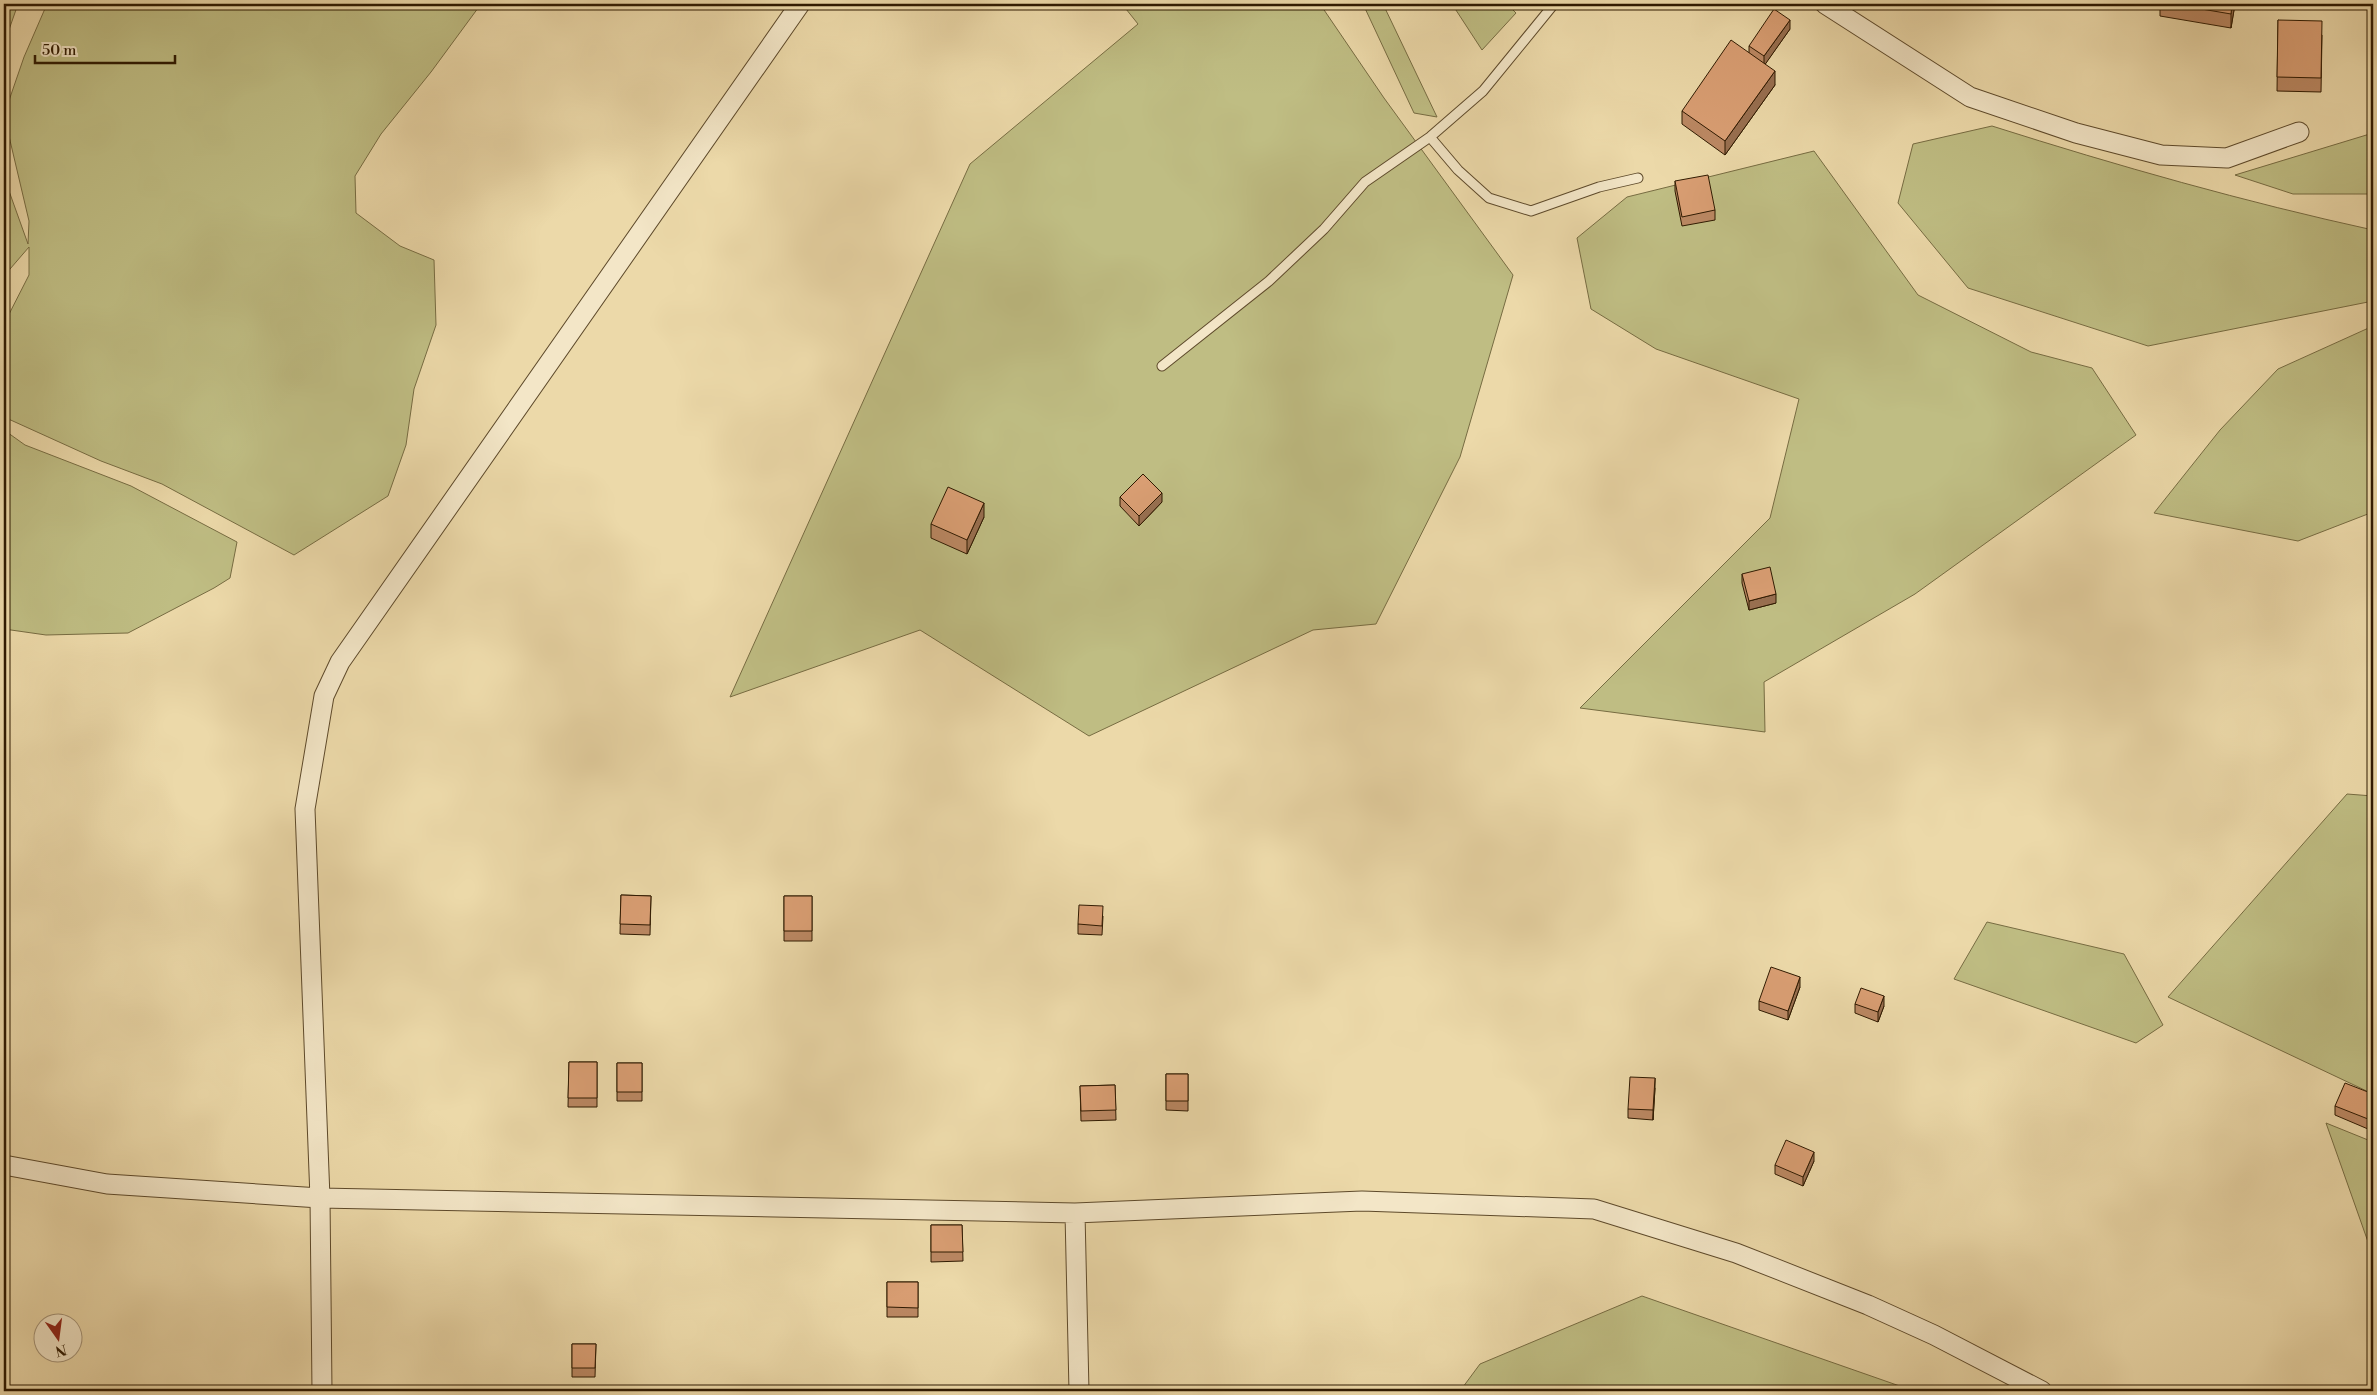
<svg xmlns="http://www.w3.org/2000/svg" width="2377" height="1395" font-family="'Libre Bodoni',serif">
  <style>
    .green { fill: #bfbd83; stroke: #776c42 }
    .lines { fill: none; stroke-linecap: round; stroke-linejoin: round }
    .lane-casing { stroke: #5e4a2b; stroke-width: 11 }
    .street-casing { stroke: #5e4a2b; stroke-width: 21 }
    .lane { stroke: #f3e6c7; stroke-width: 9 }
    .street { stroke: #f3e6c7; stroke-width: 19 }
    .wall { fill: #bb8863; stroke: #2f1a01 }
    .shaded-wall { fill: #986f50; stroke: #2f1a01 }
    .building { fill: #d99e73; stroke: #2f1a01 }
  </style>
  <rect width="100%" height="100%" fill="#ecd9a9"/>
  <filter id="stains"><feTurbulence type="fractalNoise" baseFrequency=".004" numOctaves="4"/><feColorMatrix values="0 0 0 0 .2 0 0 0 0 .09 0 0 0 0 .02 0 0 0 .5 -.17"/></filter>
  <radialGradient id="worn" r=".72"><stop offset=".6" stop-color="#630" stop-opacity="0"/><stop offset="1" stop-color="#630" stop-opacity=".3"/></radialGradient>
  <!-- green -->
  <path class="green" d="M4,4H18L4,44Z
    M47,4H481L431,72L381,134L355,176L356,213L400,246L434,260L436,325L414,389L406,445L388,496L294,555L162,484L101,461L4,417V324L29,275V247L4,276V177L28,244L29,221L4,115L24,57Z
    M1122,4H1320L1384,98L1513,275L1460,457L1376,624L1313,630L1089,736L920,630L730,697L970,164L1138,24Z
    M1363,4H1383L1437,117L1414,113Z
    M1452,4H1507L1516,13L1482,50Z
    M1992,126C2118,166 2245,202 2373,230V301L2148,346L1968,288L1898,203L1913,144Z
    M2373,133V194H2293L2235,175Z
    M1814,151L1918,295L2031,352L2092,368L2136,435L1915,594L1764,682L1765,732L1580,708L1770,518L1799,399L1656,349L1591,309L1577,238L1627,197Z
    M2373,326V512L2298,541L2154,513L2220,430L2278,369Z
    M4,430L25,445L131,486L237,542L230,578L214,588L128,633L46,635L4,629Z
    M2347,794L2373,796V1094L2168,997Z
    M1987,922L2124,954L2163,1025L2136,1043L1954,979Z
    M2326,1123L2373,1142V1256Z
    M1642,1296L1914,1391H1460L1480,1364Z"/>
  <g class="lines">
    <defs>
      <path id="lane" d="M1430,137L1458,170L1489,198L1531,211L1599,187L1638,178
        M1162,366L1269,281L1324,229L1365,182L1430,137L1483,91L1554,4"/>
      <path id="street" d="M1825,4L1970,97L2076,133L2161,155L2227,158L2299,132
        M4,1165L107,1184L320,1198L1075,1213L1362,1201L1594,1209L1736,1253L1868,1305L1934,1335L2042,1391
        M1075,1213L1079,1391
        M322,1391L320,1198L305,809L324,696L340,662L800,4"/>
    </defs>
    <!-- lane casing -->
    <use href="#lane" class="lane-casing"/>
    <!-- street casing -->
    <use href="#street" class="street-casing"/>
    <!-- lane -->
    <use href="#lane" class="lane"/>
    <!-- street -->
    <use href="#street" class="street"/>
  </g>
  <!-- wall -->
  <path class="wall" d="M2160,4H2235L2231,28L2160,16Z
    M2278,20L2322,35L2321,92L2277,91Z
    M1790,29L1765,64L1775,85L1725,155L1682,124V111L1749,53V46Z
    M1675,181L1715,210V220L1682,226L1675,191Z
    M1120,497L1162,502L1139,526L1120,506Z
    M984,517L967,554L931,538V524Z
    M1742,574L1776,603L1749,610L1742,583Z
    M621,895L651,896L650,935L620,934Z
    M784,896H812V941H784Z
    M1103,916L1102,935L1078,934V924Z
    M1800,987L1788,1020L1759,1010V1001Z
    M1855,1004L1884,1006L1878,1022L1855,1013Z
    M569,1062H597V1107H568Z
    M617,1063H642V1101H617Z
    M1166,1074H1188V1111L1166,1110Z
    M1115,1085L1116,1120L1081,1121L1080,1086Z
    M1655,1088L1653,1120L1628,1118V1109Z
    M2373,1094V1115L2368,1129L2335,1115V1106Z
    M1814,1161L1803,1186L1775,1174V1165Z
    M931,1225H962L963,1261L931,1262Z
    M887,1282H918V1317H887Z
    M572,1344H596L595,1377H572Z"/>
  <!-- shaded-wall -->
  <path class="shaded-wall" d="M2232,4H2235L2231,28V14Z
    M1790,20V29L1764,66V56Z
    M1775,71V85L1725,155V141Z
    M1162,493V502L1139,526V516Z
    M984,503V517L967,554V540Z
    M1776,594V603L1749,610V601Z
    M1800,977V987L1788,1020V1011Z
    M1884,996V1006L1878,1022V1012Z
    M1655,1078V1088L1653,1120V1110Z
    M2373,1106V1115L2368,1129V1119Z
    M1814,1152V1161L1803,1186V1177Z"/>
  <!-- building -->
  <path class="building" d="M2172,4H2232L2231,14Z
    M1774,9L1790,20L1764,56L1749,46Z
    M2278,20L2322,21L2321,78L2277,77Z
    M1731,40L1775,71L1725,141L1682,111Z
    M1708,175L1715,210L1682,217L1675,181Z
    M1143,474L1162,493L1139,516L1120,497Z
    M948,487L984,503L967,540L931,524Z
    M1770,567L1776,594L1749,601L1742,574Z
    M621,895L651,896L650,925L620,924Z
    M784,896H812V931H784Z
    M1079,905L1103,906L1102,926L1078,924Z
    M1771,967L1800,977L1788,1011L1759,1001Z
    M1861,988L1884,996L1878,1012L1855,1004Z
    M569,1062H597V1098H568Z
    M617,1063H642V1092H617Z
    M1166,1074H1188V1101H1166Z
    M1630,1077L1655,1078L1653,1110L1628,1109Z
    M2345,1083L2373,1094V1106L2368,1119L2335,1106Z
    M1115,1085L1116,1110L1081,1111L1080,1086Z
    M1786,1140L1814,1152L1803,1177L1775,1165Z
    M931,1225H962L963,1252H931Z
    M887,1282H918V1308L887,1307Z
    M572,1344H596L595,1368H572Z"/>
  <!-- margin -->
  <rect width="2377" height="1395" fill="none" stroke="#ecd9a9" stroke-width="20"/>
  <rect x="5" y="5" width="2367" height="1385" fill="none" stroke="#2f1a01" stroke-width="2.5"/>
  <rect x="10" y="10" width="2357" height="1375" fill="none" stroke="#2f1a01"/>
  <!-- north arrow -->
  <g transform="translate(58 1338) rotate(166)"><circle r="24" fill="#f3e6c7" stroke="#a59478"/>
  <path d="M0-4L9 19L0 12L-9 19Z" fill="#8f2418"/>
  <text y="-8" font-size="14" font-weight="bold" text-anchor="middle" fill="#2f1a01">N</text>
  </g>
  <!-- scale -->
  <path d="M35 55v8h140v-8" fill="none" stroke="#2f1a01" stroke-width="2.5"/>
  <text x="42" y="55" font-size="15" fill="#2f1a01" stroke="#f3e6c7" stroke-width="4" paint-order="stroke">50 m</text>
  <rect width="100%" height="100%" filter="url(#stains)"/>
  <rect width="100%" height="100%" fill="url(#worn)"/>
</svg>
